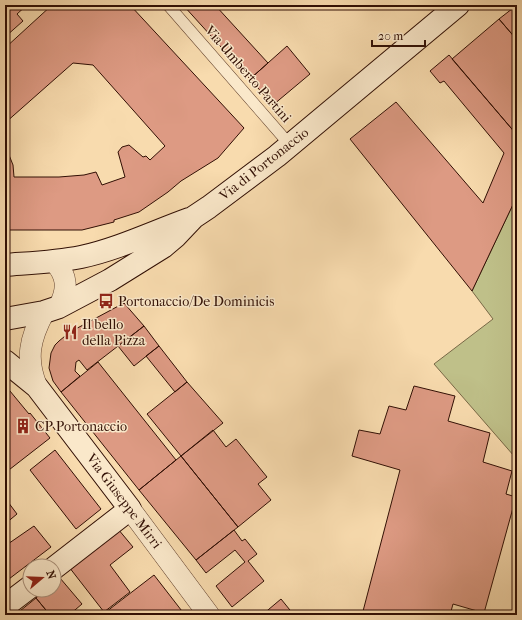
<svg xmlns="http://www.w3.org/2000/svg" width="522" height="620" font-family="'IM FELL French Canon',serif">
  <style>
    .green { fill: #bfc089; stroke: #786846 }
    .building { fill: #dd9a83; stroke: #310f04 }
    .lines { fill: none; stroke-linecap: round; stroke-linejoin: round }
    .service-casing { stroke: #63422e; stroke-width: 12 }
    .minor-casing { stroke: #63422e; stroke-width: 22 }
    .secondary-casing { stroke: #310f04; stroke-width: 24 }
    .service { stroke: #fae8ca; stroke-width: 11 }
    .minor { stroke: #fae8ca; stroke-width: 21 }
    .secondary { stroke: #fae8ca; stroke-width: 22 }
    .labels { text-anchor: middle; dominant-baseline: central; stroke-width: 3; stroke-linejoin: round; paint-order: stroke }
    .street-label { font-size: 14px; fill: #310f04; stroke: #fae8ca }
    .poi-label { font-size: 14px; fill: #310f04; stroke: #fae8ca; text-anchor: start }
  </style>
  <rect width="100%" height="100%" fill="#f8dbae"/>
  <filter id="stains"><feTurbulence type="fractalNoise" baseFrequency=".005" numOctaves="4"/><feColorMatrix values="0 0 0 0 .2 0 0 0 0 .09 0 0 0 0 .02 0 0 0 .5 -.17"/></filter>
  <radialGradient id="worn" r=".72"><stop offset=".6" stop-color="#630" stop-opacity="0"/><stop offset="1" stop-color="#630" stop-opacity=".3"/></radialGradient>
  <!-- green -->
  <path class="green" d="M517,196V504L514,456L434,364L493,319L472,291Z"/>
  <!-- building -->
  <path class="building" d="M5,5H27L17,14L23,21L5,37Z
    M52,5H130L244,128L218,158L181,181L168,192L139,212L114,220V222L82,230H5V145L13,165L14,177H59L84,175L96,172L102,185L125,177L118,152L122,147L129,145L143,157L146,156L150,160L165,146L93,65L73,63L5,123V48Z
    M183,5H215L268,63L250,79Z
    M517,5V40L499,19Z
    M499,19L517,40V135L452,59Z
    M287,46L310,74L273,105L250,79Z
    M449,55L517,135V196L472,291L350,139L396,102L483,203L504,153L444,81L440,83L430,71Z
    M124,303L144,326L87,370L79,360L76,362L75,371L80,376L61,392L53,381L49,368L51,353L55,345L59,341L70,332Z
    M144,326L159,346L134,366L118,346Z
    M159,346L187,382L175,392L146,356Z
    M98,362L176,460L139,490L61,392Z
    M187,382L223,423L181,456L147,414Z
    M5,385L29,414L30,413L50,438L5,473Z
    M414,386L455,396L448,421L490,433L483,462L512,471L506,494L516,497L484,613L453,604L450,615H362L400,470L352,456L359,430L380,434L389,406L406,410Z
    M213,430L226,447L236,439L267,477L258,484L271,500L238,527L181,456Z
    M55,450L101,509L76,529L30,470Z
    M181,456L238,527L196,560L139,490Z
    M5,498L17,514L5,524Z
    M34,526L51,547L5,582V546Z
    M118,529L133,547L110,565L130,592L104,612L69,567Z
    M234,530L242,541L245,539L257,554L248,561L264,581L232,607L216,586L245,562L235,550L206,573L196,560Z
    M5,536L10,542L5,546Z
    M154,575L185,615H102Z
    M60,578L82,604L69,615H50L36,598L45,590H54V583Z
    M36,598L50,615H15Z
    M281,599L294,615H262Z"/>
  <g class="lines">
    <defs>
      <path id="service" d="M168,5L290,145"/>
      <path id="minor" d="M54,261C68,276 68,289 59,307
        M37,387C25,359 30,338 44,312
        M130,509L209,615"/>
      <path id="secondary" d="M5,265C30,263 56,262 81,257C118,249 153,232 189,219
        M5,319L44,312L59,307L110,280L163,247L176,236L194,217L209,207L277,156L458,5
        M5,361L37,387L130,509L54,568
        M5,606L30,587"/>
    </defs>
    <!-- service casing -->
    <use href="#service" class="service-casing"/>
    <!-- minor casing -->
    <use href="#minor" class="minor-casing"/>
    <!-- secondary casing -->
    <use href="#secondary" class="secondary-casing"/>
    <!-- service -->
    <use href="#service" class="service"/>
    <!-- minor -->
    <use href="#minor" class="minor"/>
    <!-- secondary -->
    <use href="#secondary" class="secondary"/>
  </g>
  <!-- icons -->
  <defs>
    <symbol id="bus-bare" viewBox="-9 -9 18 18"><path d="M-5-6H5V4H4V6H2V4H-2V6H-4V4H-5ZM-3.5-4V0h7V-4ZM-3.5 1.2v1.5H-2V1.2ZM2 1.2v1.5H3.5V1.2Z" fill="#8f2418" stroke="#fae8ca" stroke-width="2.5" paint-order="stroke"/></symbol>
    <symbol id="restaurant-bare" viewBox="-9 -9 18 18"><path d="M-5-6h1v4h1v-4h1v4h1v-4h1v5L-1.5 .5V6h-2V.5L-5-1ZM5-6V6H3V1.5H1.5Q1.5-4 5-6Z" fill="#8f2418" stroke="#fae8ca" stroke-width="2.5" paint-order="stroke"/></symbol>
    <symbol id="building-bare" viewBox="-9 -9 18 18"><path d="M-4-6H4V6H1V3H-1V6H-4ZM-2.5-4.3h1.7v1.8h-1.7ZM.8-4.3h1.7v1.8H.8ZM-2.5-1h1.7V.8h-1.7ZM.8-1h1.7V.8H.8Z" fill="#8f2418" stroke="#fae8ca" stroke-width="2.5" paint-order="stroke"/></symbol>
  </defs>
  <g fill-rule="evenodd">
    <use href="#bus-bare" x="95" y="290" width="22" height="22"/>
    <use href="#restaurant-bare" x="59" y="321" width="22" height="22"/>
    <use href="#building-bare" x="12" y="415" width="22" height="22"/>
  </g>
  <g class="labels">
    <!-- street labels -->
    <g class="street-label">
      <text transform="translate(248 74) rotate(49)">Via Umberto Partini</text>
      <text transform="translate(264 164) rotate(-38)">Via di Portonaccio</text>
      <text transform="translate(124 501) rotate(53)">Via Giuseppe Mirri</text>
    </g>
    <!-- poi labels -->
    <g class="poi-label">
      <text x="118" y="301">Portonaccio/De Dominicis</text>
      <text x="82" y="324">Il bello<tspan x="82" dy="16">della Pizza</tspan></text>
      <text x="35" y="426">CP Portonaccio</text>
    </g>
  </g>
  <!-- margin -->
  <rect width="522" height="620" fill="none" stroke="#f8dbae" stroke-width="20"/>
  <rect x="6" y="6" width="510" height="608" fill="none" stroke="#310f04" stroke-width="2"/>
  <rect x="10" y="10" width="502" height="600" fill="none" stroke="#310f04"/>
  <!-- north arrow -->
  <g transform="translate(42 578) rotate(71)"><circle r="19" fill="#fae8ca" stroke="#aa917b"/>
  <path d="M0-3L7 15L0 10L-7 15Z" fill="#8f2418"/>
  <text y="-6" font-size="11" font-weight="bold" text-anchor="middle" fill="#310f04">N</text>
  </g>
  <!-- scale -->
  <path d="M372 40v6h53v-6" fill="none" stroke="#310f04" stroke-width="2"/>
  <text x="378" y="40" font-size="12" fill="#310f04" stroke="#fae8ca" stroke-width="3" paint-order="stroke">20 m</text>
  <rect width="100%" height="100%" filter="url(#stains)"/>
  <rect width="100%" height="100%" fill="url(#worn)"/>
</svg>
